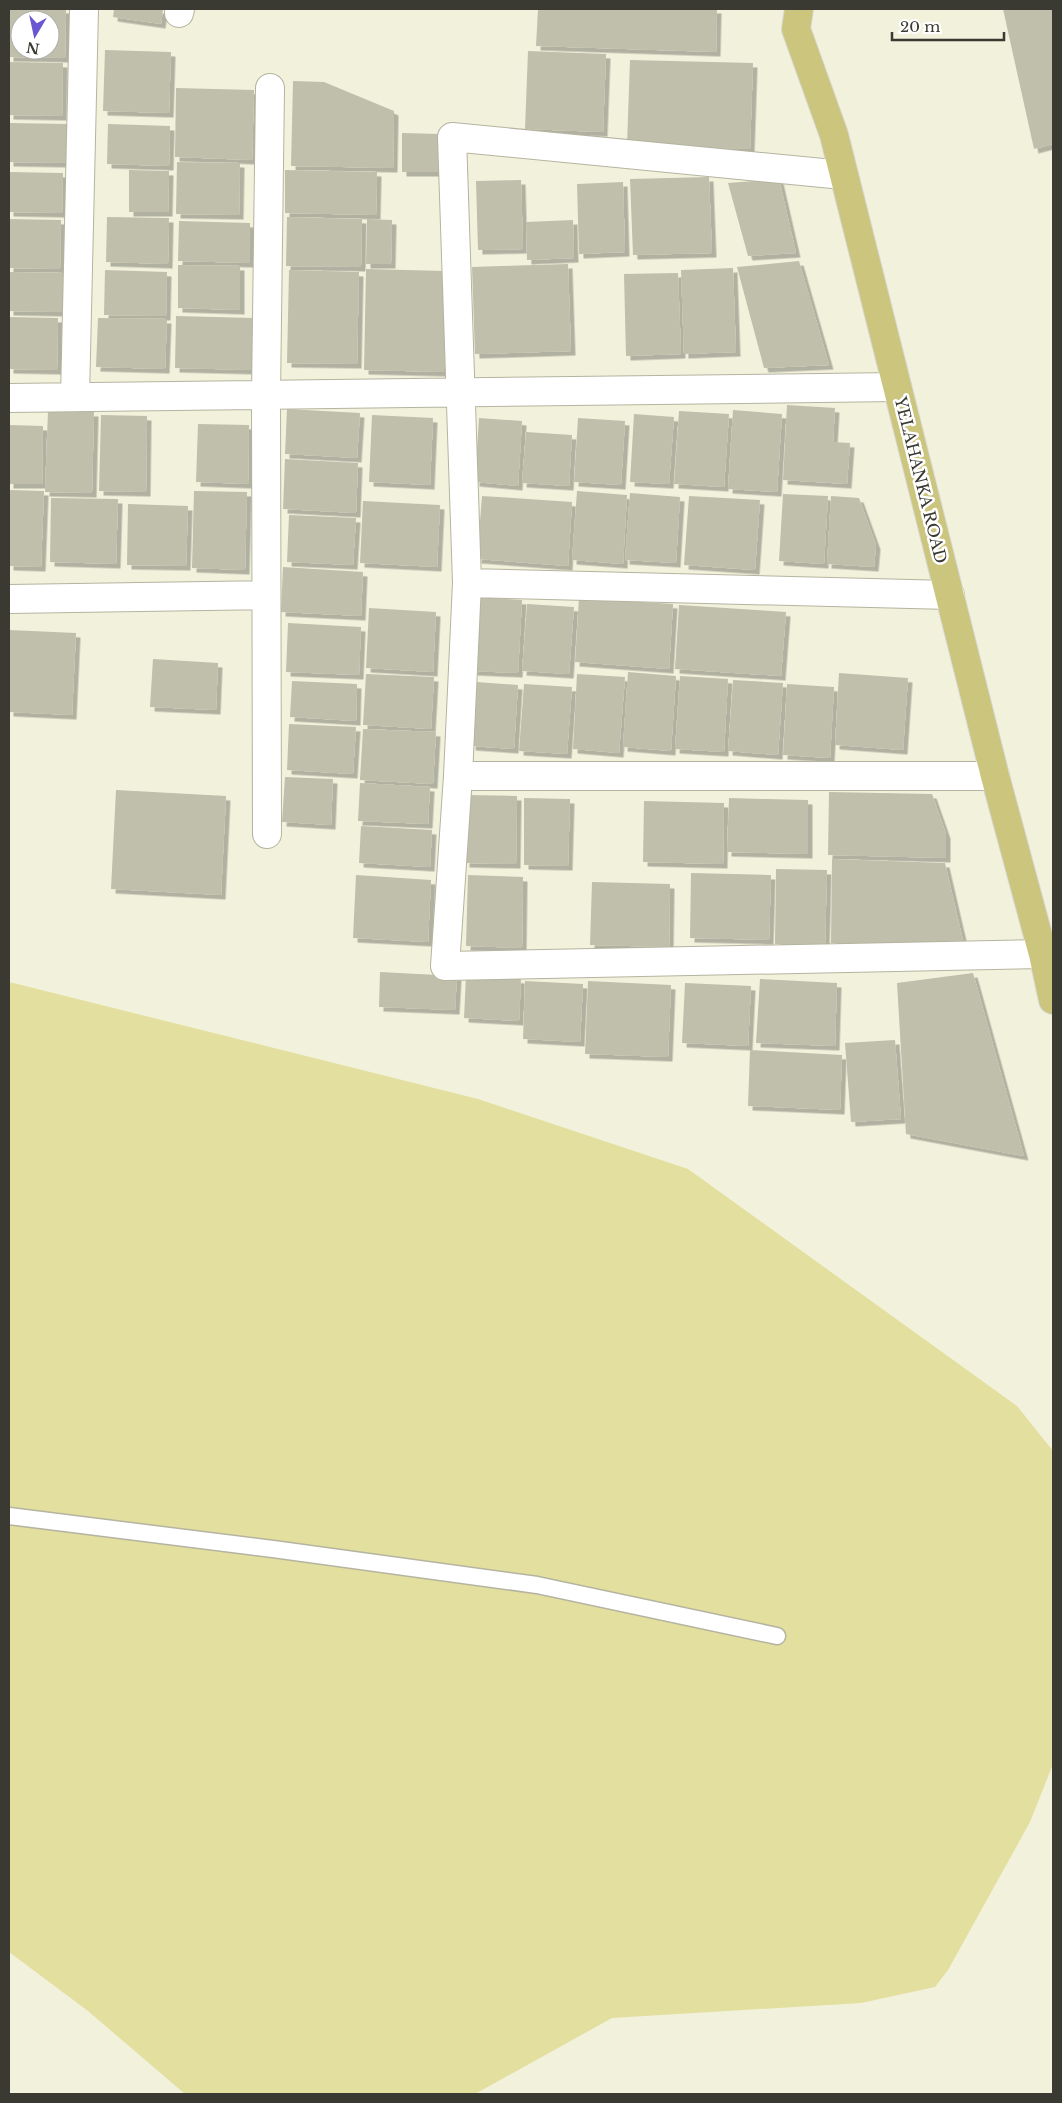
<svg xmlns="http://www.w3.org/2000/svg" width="1062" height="2103" font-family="'Libre Baskerville',serif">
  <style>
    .green { fill: #e3df9f }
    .building { fill: #c0bfab; fill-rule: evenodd; filter: url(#shadow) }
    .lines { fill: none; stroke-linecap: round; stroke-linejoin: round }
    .lane-casing { stroke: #b5b4a0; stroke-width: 19 }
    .street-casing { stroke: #b5b4a0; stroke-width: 30 }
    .primary-casing { stroke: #d8d8d6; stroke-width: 30 }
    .lane { stroke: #fff; stroke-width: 16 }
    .street { stroke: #fff; stroke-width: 28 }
    .primary { stroke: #cbc57e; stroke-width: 28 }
    .labels { text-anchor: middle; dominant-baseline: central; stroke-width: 5; stroke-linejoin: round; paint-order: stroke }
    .street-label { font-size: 16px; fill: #3a3a32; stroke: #fff }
  </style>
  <defs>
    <filter id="shadow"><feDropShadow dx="4.5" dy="4.5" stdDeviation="0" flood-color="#0004"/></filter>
  </defs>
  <rect width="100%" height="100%" fill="#f2f1dc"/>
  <!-- green -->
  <path class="green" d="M9,982L478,1099L688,1169L1017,1406L1053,1451V1764L1030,1822L948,1970L935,1987L861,2003L612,2018L475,2094H185L88,2011L9,1952Z"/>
  <!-- building -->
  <path class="building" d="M9,9H66L65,58L9,57ZM20,20H50V50H20Z
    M114,9H163L161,24L113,17Z
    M538,9H717L716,52L536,46Z
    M1003,9H1053V144L1034,149Z
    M105,50L171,52L169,113L103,111Z
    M528,51L606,54L603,132L525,129Z
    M630,60L753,63L750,149L627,145Z
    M9,62L63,63L62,116L9,115Z
    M293,81L324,82L394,111L393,168L291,166Z
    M176,88L254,90L252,160L175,157Z
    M9,123L69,124L68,163L9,162Z
    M108,124L170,126L169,166L107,164Z
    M402,133L441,134V172H402Z
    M177,162L240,163L239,215L176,214Z
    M129,170L169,171L168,212H129Z
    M285,170L377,172L376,215L285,213Z
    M9,172L63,173L62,213L9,212Z
    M709,177L712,253L633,255L630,179Z
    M779,179L796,253L748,256L728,183Z
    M521,180L523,249L478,250L476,181Z
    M623,182L625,252L579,254L577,184Z
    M107,217L169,218L168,264L106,262Z
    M287,217L362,219L361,267L286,266Z
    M9,219L61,220L60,269L9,268Z
    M367,219L392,220L391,264H366Z
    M573,220L574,258L527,260L526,222Z
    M179,221L250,223V263L178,261Z
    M799,261L829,365L764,368L737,267Z
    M568,264L571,351L475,354L472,267Z
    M178,265L240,266V310L178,308Z
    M733,268L736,352L684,354L681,270Z
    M366,269L445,271L444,372L364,370Z
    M105,270L167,272L166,316L104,315Z
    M289,270L359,272L357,364L287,363Z
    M9,272L63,273V312L9,311Z
    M678,273L681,354L626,356L624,274Z
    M176,316L254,318L253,370L175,368Z
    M9,317L58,318L57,370L9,369Z
    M98,318L167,319L165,369L96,367Z
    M787,405L835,408L833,442L850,443L847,484L783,480Z
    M287,409L360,413L357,458L285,454Z
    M733,410L782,414L777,492L728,489Z
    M48,411L94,412L92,493L45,492Z
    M679,411L729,414L724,487L674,484Z
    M634,414L674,417L669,484L630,482Z
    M101,415L147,416L146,492L99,491Z
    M372,415L433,418L430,485L369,482Z
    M479,418L522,421L518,486L475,482Z
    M578,418L625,421L621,485L574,482Z
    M198,424L249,425L248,484L196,482Z
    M9,425L43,426L42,484H9Z
    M526,432L572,435L569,486L522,483Z
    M285,459L358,463L356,513L283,509Z
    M9,490L44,491L41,567L9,566Z
    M194,491L247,492L245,570L192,568Z
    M577,491L627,495L623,564L572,560Z
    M630,493L680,497L676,563L625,560Z
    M783,494L828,496L824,564L779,561Z
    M482,496L572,502L568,566L477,559Z
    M689,496L760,500L755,570L684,565Z
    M831,496L859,498L876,545L874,567L827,564Z
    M51,498L118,499L116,564L50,562Z
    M363,501L440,505L437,567L360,563Z
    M128,504L188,506L186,566L127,565Z
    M289,515L356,518L353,565L287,562Z
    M283,567L363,572L361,616L281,612Z
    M478,597L522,600L518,673L473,671Z
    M579,598L673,604L669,669L575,662Z
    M527,604L574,607L569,674L522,671Z
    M679,605L786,612L781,676L675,669Z
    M369,608L436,612L433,672L366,668Z
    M288,623L361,627L359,675L286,672Z
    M9,630L76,633L72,715L9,712Z
    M153,659L218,663L216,710L150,707Z
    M628,672L676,676L671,751L623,747Z
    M839,673L908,678L903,750L835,745Z
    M366,674L434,677L431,729L363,725Z
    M577,674L625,677L619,753L573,749Z
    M680,676L728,679L724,752L675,749Z
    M733,680L783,683L778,755L728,751Z
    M292,681L357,684L356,721L290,717Z
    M476,682L518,685L514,749L471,746Z
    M524,684L572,687L567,754L519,751Z
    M787,684L834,687L830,758L783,755Z
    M289,724L356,727L353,774L287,770Z
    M363,729L436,732L433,784L360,780Z
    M285,777L333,779L331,825L282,822Z
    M360,783L430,787L428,824L358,821Z
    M116,790L226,796L221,895L111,889Z
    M829,792L932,794L946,834V858L828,855Z
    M467,795L517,796L516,864L465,863Z
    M524,798L570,799L568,866L524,865Z
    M729,798L808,800V854L727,852Z
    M644,801L724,803L723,864L643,862Z
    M361,826L432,830L430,867L359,863Z
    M832,859L945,863L964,945L831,943Z
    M776,869L827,870L825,945L775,944Z
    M691,873L771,875L769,940L690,938Z
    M356,875L431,880L428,942L353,938Z
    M468,875L523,877L522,948L466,946Z
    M592,882L670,884L669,947L590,945Z
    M380,972L457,976L455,1010L379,1007Z
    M973,973L1024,1156L906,1134L897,983Z
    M466,976L521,979L519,1021L464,1018Z
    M760,979L837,983L835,1046L756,1043Z
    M525,981L583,984L580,1042L523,1039Z
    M588,981L671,985L668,1057L585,1054Z
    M685,983L751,986L748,1046L682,1043Z
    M895,1040L901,1119L851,1122L845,1043Z
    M750,1050L842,1055L840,1110L748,1106Z"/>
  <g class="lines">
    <defs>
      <path id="lane" d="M9,1516L273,1549L537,1585L777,1636"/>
      <path id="street" d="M179,13L180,9
        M843,175L452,137L467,583L950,595
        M75,397L84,9
        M9,398L897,387
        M467,583L458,776H995
        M9,599L266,595
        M458,776L445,966L1043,954
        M267,834L266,395L270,88"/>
      <path id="primary" d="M799,9L796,29L834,135L995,776L1043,954L1053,1000"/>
    </defs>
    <!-- lane casing -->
    <use href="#lane" class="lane-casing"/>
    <!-- street casing -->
    <use href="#street" class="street-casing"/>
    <!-- primary casing -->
    <use href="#primary" class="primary-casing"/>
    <!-- lane -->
    <use href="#lane" class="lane"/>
    <!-- street -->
    <use href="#street" class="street"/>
    <!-- primary -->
    <use href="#primary" class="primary"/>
  </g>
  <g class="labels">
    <!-- street labels -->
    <g class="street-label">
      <text transform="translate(921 480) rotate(76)">YELAHANKA ROAD</text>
    </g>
  </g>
  <!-- border -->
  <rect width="1062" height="2103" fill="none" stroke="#3a3a32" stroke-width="20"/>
  <!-- north arrow -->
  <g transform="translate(35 35) rotate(189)"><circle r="24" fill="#ffffff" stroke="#b0b0ad"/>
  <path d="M0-4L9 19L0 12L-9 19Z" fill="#6857d1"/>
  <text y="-8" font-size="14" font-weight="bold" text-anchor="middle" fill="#3a3a32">N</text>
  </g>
  <!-- scale -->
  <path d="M892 32v8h112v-8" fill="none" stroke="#3a3a32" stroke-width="2.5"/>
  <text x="900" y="32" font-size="15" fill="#3a3a32" stroke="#ffffff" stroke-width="4" paint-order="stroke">20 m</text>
</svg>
